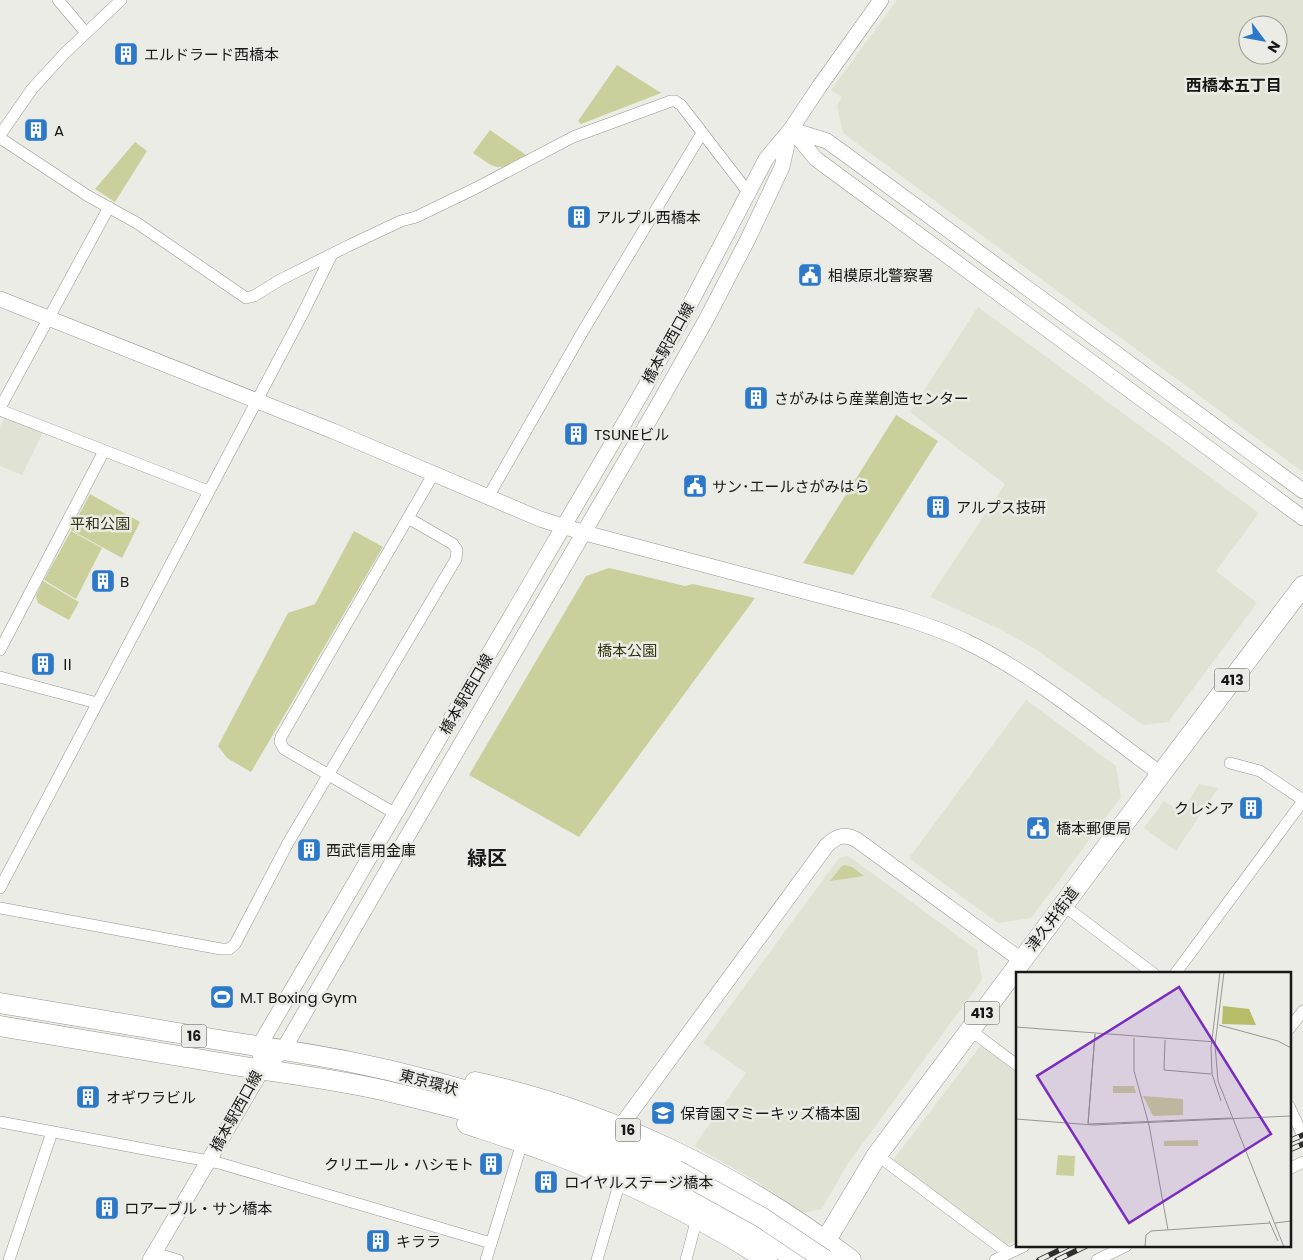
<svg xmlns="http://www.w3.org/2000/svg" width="1303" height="1260" font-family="Poppins,'Noto Sans JP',sans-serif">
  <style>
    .built { fill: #e0e2d3; fill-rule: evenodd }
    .green { fill: #cbcf9b }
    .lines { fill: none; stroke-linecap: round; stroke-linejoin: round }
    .street-casing { stroke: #979791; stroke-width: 12 }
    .secondary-casing { stroke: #979791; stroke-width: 16 }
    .highway-casing { stroke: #979791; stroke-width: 21 }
    .street { stroke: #fff; stroke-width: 11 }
    .secondary { stroke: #fff; stroke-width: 15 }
    .highway { stroke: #fff; stroke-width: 20 }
    .rail-casing { stroke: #2e2e2c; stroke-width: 5.5 }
    .rail { stroke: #ebece5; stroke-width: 4; stroke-dasharray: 11; stroke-linecap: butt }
    .highway-bridge-casing { stroke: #979791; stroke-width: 21; stroke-linecap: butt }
    .highway-bridge { stroke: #fff; stroke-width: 20 }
    .labels { text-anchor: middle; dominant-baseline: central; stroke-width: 5; stroke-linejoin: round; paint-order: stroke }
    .shield { fill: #ebece5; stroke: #575854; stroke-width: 1 }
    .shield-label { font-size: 14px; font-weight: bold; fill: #181816 }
    .poi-label { font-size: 15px; fill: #181816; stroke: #ebece5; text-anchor: start }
    .street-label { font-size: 15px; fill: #181816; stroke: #ebece5 }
    .park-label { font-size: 15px; fill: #343611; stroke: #ebece5 }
    .neighbourhood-label { font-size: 16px; font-weight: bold; fill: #181816; stroke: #ebece5 }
    .district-label { font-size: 20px; font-weight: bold; fill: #181816; stroke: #ebece5 }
    .inset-road { fill: none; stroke: #979792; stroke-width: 1 }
    .view { fill: #7b2cbf; fill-opacity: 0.15; stroke: #7b2cbf; stroke-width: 2.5 }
    .inset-edge { fill: none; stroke: #181816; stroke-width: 2.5 }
  </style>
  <rect width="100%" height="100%" fill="#ebece5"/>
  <!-- built -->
  <path class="built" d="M897,0H1303V472L843,133L837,106L842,97L831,90ZM1248,25H1278V55H1248Z
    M978,307L1259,513L1216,571L1257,603L1168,722L1143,725L1037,650L1002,630L930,597L1005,484L910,412Z
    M5,417L43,432L22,475L0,466V426Z
    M1026,700L1116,766L1121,797L1031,918L998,923L909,858Z
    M1199,784L1218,788L1176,851L1144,828L1164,801L1181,812Z
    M847,856L854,860L977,950L982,980L847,1165L822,1209L802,1213L761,1184L694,1146L746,1073L703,1043L836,862L840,858Z
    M981,1045L1017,1072V1240L1006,1245L893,1160Z"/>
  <!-- green -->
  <path class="green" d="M617,65L661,93L581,124L578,121Z
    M490,130L526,155C496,171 501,172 473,153Z
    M135,142L147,151L115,202L95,189Z
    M896,415L938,441L853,575L803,563Z
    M90,494L140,522L122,558L71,530Z
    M71,531L102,548L76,599L44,580Z
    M354,531L383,547L251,772L227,758L218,746L288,613L315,604Z
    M609,568L685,586L693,584L755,598L579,837L469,775L586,576Z
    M43,581L79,602L69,620L38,603L36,596Z
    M844,865L852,867L864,876L830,881L841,867Z"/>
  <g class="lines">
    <defs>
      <path id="street" d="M58,0L86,33
        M0,135L32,89L64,54L121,0
        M0,138L88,196L137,223L246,298L254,296L280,280L348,246L401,221L416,217L476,188L573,137L671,101H675L681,105L748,192
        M0,408L109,207
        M0,410L208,491
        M488,497L583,331L702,133
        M0,650L104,451
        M0,677L97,703
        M1230,763L1260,771L1303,800
        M396,814L284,749L280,742L281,737L434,473
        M0,888L302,315L332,254
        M1063,905L1154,974
        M0,908L221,949H229L235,944L288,843L456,559L457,550L453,544L408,518
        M1175,974L1303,801
        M1289,1029L1303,1011
        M970,1030L1017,1065
        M1289,1106L1303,1136
        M0,1122L219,1163L491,1243
        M877,1155L1008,1253
        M1289,1169L1303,1162
        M154,1253L178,1260
        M9,1260L52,1132
        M486,1260L522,1143
        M597,1260L620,1181
        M686,1260L697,1218
        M995,1260L1024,1246
        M1097,1260L1126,1246"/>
      <path id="secondary" d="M791,129L816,159L1303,518
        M792,130L827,141L845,154L1303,491
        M0,299L333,431L540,519L585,533L901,617C923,624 945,631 965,641C1034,674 1099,729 1161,774
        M262,1070L283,1050L658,405L706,320L748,239L782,167L790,131
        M620,1127L827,845C837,836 845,833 857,840L1021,960
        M150,1260L262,1070L259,1046L640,396L687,310L766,159L791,129L819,87L881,0"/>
      <path id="highway" d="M0,1003C77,1016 154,1029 231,1042C271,1048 311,1054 351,1062C460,1084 575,1122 676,1170
        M0,1026C78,1039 155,1052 233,1065C282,1073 333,1079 382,1090C528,1123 674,1171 796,1260
        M475,1082C609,1111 742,1176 851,1260
        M467,1124C494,1133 522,1142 549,1152C625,1181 699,1215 767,1260
        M814,1260L877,1155L1161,774L1303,586"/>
    </defs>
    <!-- street casing -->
    <use href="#street" class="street-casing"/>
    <!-- secondary casing -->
    <use href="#secondary" class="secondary-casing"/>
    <!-- highway casing -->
    <use href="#highway" class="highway-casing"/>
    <!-- street -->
    <use href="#street" class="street"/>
    <!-- secondary -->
    <use href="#secondary" class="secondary"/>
    <!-- highway -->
    <use href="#highway" class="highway"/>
    <defs>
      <path id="rail" d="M1289,1141L1303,1135
        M1289,1150L1303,1144
        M1039,1260L1068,1246
        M1057,1260L1086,1246"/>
    </defs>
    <!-- rail casing -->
    <use href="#rail" class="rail-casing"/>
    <!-- rail -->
    <use href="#rail" class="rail"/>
    <defs>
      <path id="highway-bridge" d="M676,1170L761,1217L825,1260"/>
    </defs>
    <!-- highway-bridge casing -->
    <use href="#highway-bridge" class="highway-bridge-casing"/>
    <!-- highway-bridge -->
    <use href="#highway-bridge" class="highway-bridge"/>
  </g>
  <!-- icons -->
  <defs>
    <symbol id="building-square" viewBox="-11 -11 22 22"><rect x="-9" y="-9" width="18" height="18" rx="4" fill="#2c79c9" stroke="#ebece5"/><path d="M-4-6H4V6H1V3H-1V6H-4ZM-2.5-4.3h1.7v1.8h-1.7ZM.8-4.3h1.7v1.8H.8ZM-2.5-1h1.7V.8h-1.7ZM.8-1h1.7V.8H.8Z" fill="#fff"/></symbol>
    <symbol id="civic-square" viewBox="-11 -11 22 22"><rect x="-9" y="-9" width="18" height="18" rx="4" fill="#2c79c9" stroke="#ebece5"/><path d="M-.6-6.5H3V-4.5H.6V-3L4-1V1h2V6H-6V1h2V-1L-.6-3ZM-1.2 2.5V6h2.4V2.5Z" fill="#fff"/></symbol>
    <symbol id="stadium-square" viewBox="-11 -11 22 22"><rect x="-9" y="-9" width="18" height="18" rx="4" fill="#2c79c9" stroke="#ebece5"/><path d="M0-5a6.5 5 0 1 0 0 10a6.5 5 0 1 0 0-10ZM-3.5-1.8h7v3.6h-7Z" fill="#fff"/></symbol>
    <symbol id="school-square" viewBox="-11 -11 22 22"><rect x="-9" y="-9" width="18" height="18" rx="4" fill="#2c79c9" stroke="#ebece5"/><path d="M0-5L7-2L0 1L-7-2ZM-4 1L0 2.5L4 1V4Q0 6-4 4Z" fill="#fff"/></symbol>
  </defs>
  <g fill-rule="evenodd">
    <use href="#building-square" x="112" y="40" width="28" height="28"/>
    <use href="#building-square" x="22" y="116" width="28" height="28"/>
    <use href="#building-square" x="565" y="203" width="28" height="28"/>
    <use href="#civic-square" x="796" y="261" width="28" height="28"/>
    <use href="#building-square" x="742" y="384" width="28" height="28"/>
    <use href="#building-square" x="562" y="420" width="28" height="28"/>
    <use href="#civic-square" x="681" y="472" width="28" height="28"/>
    <use href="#building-square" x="924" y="493" width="28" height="28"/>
    <use href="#building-square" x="89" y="567" width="28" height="28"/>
    <use href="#building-square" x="29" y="650" width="28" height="28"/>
    <use href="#building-square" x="1237" y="794" width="28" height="28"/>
    <use href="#civic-square" x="1024" y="814" width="28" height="28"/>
    <use href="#building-square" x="295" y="836" width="28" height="28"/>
    <use href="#stadium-square" x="208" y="983" width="28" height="28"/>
    <use href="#building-square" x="74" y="1083" width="28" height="28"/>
    <use href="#school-square" x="649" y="1099" width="28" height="28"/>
    <use href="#building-square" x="477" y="1150" width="28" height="28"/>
    <use href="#building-square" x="532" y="1168" width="28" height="28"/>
    <use href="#building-square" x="93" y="1194" width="28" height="28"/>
    <use href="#building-square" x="364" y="1227" width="28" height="28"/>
  </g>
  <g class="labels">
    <!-- shield labels -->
    <g class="shield">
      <rect x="1214.5" y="668.5" width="35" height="23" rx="4"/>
      <rect x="964.5" y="1001.5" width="35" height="23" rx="4"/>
      <rect x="181.5" y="1024.5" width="25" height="23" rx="4"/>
      <rect x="615.5" y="1118.5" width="25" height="23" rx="4"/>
    </g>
    <g class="shield-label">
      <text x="1232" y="680">413</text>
      <text x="982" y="1013">413</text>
      <text x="194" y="1036">16</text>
      <text x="628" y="1130">16</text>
    </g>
    <!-- poi labels -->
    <g class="poi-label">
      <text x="144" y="54">エルドラード西橋本</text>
      <text x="54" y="130">A</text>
      <text x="596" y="217">アルプル西橋本</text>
      <text x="828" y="275">相模原北警察署</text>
      <text x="774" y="398">さがみはら産業創造センター</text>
      <text x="594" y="434">TSUNEビル</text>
      <text x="712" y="486">サン･エールさがみはら</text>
      <text x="956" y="507">アルプス技研</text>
      <text x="120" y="581">B</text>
      <text x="60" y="664">Ⅱ</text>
      <text x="1234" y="808" text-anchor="end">クレシア</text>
      <text x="1056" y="828">橋本郵便局</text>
      <text x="326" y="850">西武信用金庫</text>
      <text x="240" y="997">M.T Boxing Gym</text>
      <text x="106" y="1097">オギワラビル</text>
      <text x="680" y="1113">保育園マミーキッズ橋本園</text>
      <text x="474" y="1164" text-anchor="end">クリエール・ハシモト</text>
      <text x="564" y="1182">ロイヤルステージ橋本</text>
      <text x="124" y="1208">ロアーブル・サン橋本</text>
      <text x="396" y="1241">キララ</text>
    </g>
    <!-- street labels -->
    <g class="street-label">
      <text transform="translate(668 343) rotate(-61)">橋本駅西口線</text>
      <text transform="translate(466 694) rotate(-60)">橋本駅西口線</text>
      <text transform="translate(1052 919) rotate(-53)">津久井街道</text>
      <text transform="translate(429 1082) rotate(15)">東京環状</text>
      <text transform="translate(236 1111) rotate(-61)">橋本駅西口線</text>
    </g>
    <!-- park labels -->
    <g class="park-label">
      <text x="100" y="523">平和公園</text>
      <text x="627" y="650">橋本公園</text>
    </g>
    <!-- neighbourhood labels -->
    <g class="neighbourhood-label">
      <text x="1234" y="85">西橋本五丁目</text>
    </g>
    <!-- district labels -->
    <g class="district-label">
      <text x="487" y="858">緑区</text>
    </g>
  </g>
  <!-- overview -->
  <g transform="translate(1016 972)">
    <rect width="275" height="275" fill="#ebece5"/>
    <path d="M97,114H118L120,121H97ZM127,124L167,127V143L137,144ZM182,168V174H148V169ZM42,183L59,184L58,204L40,203Z" fill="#cbcf9b"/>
    <path d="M207,34L233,37L240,53L206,52Z" fill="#b7bc68"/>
    <path class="inset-road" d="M204,0L195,76L196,102L205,129M208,0L199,73L202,109L268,275M203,53L262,69L275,76M0,55L200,70M118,66V99L133,153L152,258M149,68L148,98L195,102M0,147L77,153L275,144M72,151L79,62M73,152L215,146M72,153L79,62M253,249L262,269M259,251L275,249M129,275L130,263L135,259L254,251"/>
    <path class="view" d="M163,15L255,162L113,251L21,104Z"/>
    <rect width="275" height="275" class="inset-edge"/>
  </g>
  <!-- north arrow -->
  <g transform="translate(1263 40) rotate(122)"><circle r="24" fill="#ebece5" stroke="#979792"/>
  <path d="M0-4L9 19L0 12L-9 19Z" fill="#2c79c9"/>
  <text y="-8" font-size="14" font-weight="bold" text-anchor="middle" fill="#181816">N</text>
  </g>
</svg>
